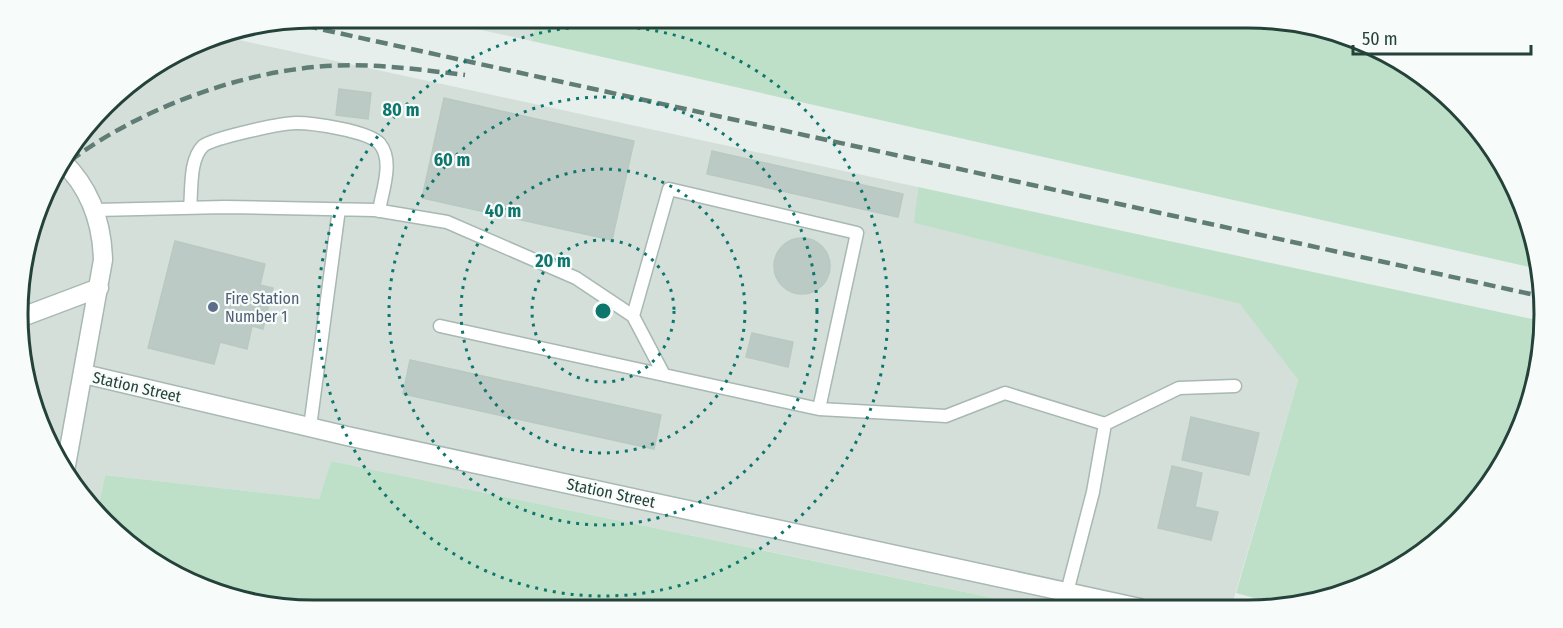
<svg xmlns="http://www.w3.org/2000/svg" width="1563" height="628" font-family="'Fira Sans Condensed',sans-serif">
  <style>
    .built { fill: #d4dfda }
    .green { fill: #bfe0c8 }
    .building { fill: #bbcac4; stroke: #b8c9c2; stroke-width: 1.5 }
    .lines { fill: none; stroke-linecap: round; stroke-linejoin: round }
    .lane-casing { stroke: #a8b8b2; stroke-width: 15 }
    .street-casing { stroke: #a8b8b2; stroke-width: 21 }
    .lane { stroke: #fff; stroke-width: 12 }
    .street { stroke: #fff; stroke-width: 18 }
    .rail { stroke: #5f7d75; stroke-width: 4.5; stroke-dasharray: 12 6; stroke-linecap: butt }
    .ring { fill: none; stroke: #0f766e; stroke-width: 3; stroke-dasharray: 3 6 }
    .service-dot { fill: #5c6f8a; stroke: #f7fbf9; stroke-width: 2 }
    .labels { text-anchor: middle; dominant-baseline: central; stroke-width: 4.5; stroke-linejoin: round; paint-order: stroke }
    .service-label { font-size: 16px; fill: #4e5e75; stroke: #f7fbf9; text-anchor: start }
    .street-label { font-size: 16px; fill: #24423a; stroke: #f7fbf9 }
    .rim { fill: none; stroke: #24423a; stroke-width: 3 }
    .centre { fill: #0f766e; stroke: #f7fbf9; stroke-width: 3 }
    .ring-label { font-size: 18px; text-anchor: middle; font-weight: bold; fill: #0f766e; stroke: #f7fbf9; stroke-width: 4.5; stroke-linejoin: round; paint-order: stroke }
  </style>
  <rect width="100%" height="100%" fill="#e6efeb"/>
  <!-- built -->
  <path class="built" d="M426,18H537L532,41Z
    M216,35L918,187L915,223L1241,304L1298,380L1231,608H1042L331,461L319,499L105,475L98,508L58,462L24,371L21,275L57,166L119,91Z"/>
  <!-- green -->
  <path class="green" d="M537,18H1249L1344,34L1444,91L1514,183L1538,269L532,41Z
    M918,187L1541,321L1529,409L1495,479L1444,537L1363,587L1288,607L1236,593L1298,380L1240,304L914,223Z
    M331,461L1037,607L1042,608L314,610L219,594L134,549L98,508L105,475L319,499Z"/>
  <!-- building -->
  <path class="building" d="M339,89L371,93L368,119L336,115Z
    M444,98L634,141L612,240L422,198Z
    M712,151L903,194L898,217L707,174Z
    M774 266a28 28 0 1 1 56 0a28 28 0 1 1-56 0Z
    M175,241L265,264L260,285L273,288L263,329L252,326L247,349L220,342L214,364L148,348Z
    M752,333L793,342L788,367L746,357Z
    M410,360L661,415L654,449L403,394Z
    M1191,417L1259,433L1249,475L1182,460Z
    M1172,466L1202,473L1195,507L1218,512L1211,540L1158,528Z"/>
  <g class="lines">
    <defs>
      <path id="lane" d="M190,208C192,189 189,160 203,146C213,138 281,123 296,123C313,123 369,131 380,144C394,162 382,191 379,211
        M96,210L225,207L375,210L447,222L576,278L633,316L664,375L819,409L946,416L1005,393L1105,424L1179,388L1235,386
        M633,316L669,189L857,233L819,409
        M440,326L664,375
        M310,427L339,209
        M1067,592L1093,492L1105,424"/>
      <path id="street" d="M62,161C90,188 102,221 103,260L65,471
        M22,317L99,288
        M84,374L347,436L1140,608"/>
    </defs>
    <!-- lane casing -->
    <use href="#lane" class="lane-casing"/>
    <!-- street casing -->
    <use href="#street" class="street-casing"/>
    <!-- lane -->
    <use href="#lane" class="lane"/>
    <!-- street -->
    <use href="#street" class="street"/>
    <!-- rail -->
    <path class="rail" d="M288,22L1544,297
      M56,172C123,116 227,75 315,67C365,62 415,69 465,75"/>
  </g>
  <!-- distance rings -->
  <g class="ring">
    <circle cx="603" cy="311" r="71"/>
    <circle cx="603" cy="311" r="142"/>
    <circle cx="603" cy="311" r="214"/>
    <circle cx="603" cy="311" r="285"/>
  </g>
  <!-- markers -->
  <circle class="service-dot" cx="213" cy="307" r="6"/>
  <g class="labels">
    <!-- service labels -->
    <g class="service-label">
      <text x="225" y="298">Fire Station<tspan x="225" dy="18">Number 1</tspan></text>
    </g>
    <!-- street labels -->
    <g class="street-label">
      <text transform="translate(137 387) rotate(13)">Station Street</text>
      <text transform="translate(611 493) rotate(12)">Station Street</text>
    </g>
  </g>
  <!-- crop -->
  <path d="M0 0H1563V628H0ZM314 28H1248A286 286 0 0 1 1534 314V314A286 286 0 0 1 1248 600H314A286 286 0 0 1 28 314V314A286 286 0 0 1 314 28Z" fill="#f7fbf9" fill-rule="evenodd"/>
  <path class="rim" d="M314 28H1248A286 286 0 0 1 1534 314V314A286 286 0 0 1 1248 600H314A286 286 0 0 1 28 314V314A286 286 0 0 1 314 28Z"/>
  <circle cx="603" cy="311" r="9" class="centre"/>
  <g class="ring-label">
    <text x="401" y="116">80 m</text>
    <text x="452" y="166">60 m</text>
    <text x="503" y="217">40 m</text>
    <text x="553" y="267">20 m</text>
  </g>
  <!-- scale -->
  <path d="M1353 45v9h178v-9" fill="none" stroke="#24423a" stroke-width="3"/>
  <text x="1362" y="45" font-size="18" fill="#24423a" stroke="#f7fbf9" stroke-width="4.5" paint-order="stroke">50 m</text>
</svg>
